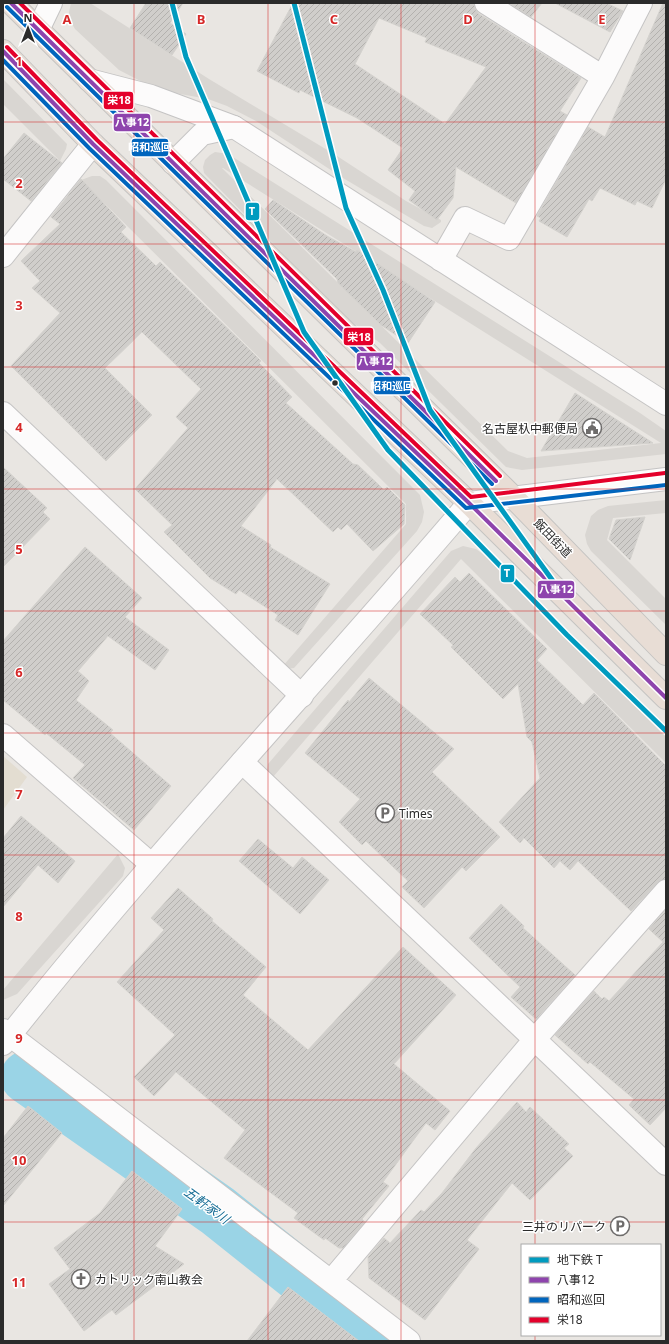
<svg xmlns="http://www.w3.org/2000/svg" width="669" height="1344" font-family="'Noto Sans','Noto Sans JP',sans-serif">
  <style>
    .education { fill: #e3ddd1 }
    .plaza { fill: #d9d6d2; fill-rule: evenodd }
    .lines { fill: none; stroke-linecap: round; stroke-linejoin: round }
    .river { stroke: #9ad4e6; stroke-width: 53 }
    .building { fill: url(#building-hatch); stroke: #d4d2ce; fill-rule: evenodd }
    .street-casing { stroke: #c5c4c4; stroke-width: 24 }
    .secondary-casing { stroke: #c5c4c4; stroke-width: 24 }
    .highway-casing { stroke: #c5c4c2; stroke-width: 24 }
    .street { stroke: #fcfbfb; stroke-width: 22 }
    .secondary { stroke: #fcfbfb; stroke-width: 22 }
    .highway { stroke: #e8ddd5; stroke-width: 22 }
    .bus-1-casing { stroke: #fff; stroke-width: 7 }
    .bus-2-casing { stroke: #fff; stroke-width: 7 }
    .bus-3-casing { stroke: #fff; stroke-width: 7 }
    .bus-1 { stroke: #8e44ad; stroke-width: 4 }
    .bus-2 { stroke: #0065bd; stroke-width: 4 }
    .bus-3 { stroke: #e4002b; stroke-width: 4 }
    .metro-1-casing { stroke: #fff; stroke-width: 8 }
    .metro-1 { stroke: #009bbf; stroke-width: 5 }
    .grid { fill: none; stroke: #d62828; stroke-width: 1; stroke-opacity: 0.55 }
    .bus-dot { fill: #2b2b2b; stroke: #fff; stroke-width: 1.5 }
    .labels { text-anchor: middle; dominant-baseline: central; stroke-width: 3; stroke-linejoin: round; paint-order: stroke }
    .poi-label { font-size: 12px; fill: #2b2b2b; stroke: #fff; text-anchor: end }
    .street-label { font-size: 12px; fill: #2b2b2b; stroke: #fff }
    .water-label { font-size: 13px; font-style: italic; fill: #166d95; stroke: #fff }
    .grid-label { font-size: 13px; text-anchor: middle; font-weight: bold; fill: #d62828; stroke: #fff; stroke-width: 3; stroke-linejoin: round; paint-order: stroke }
    .line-badge { stroke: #fff; stroke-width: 1.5 }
    .badge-label { font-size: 11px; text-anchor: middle; font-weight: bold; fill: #fff }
  </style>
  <defs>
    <pattern id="building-hatch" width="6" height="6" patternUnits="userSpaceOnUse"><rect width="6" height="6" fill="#d0cecb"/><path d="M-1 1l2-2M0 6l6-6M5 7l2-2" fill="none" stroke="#b3b1ae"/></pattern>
  </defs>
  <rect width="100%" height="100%" fill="#e9e6e2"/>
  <!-- education -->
  <path class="education" d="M3,756L27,777L3,810Z"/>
  <!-- plaza -->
  <path class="plaza" d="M71,3H90L209,79L334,154L406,201L441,220V222L432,228L424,226L343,178L256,121L227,106L208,99L158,90L119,70L75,29L68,17Z
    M3,79L67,144L66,149L60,161L3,104Z
    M215,152L228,154L640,413L666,431V454L522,470L506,467L380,343L345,317L204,173L203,167L205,160L210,155ZM222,168H223L661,443L527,458L508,451Z
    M92,176H100L106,180L420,495L424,512L422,522L417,531L294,668L286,669L282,667L406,524V504L81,180Z
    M666,500V513L613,518L607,540L666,599V625L591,551L587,544L585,535L591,516L598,510L608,506Z
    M463,546L476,549L483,554L666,737V763L461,559L273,777L267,770L268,764L451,551Z
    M118,854L125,868L123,876L17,994L3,1000V990Z"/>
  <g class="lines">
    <!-- river -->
    <path class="river" d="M27,1077L218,1211L381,1341"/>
  </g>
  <!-- building -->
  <path class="building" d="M146,3H183L170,23L186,34L172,55L130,28Z
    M293,3H474L475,9L479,14L581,78L560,111L567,115L516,203L456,167L453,198L437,220L409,200L415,191L388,170L403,148L357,118L300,90L299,93L257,71ZM379,18L427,38L425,42L486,67L445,124L355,64Z
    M509,3H542L531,17Z
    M555,3H606L623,11L610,32Z
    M663,3H666V179L652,208L637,201L635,205L600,188L592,201L589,199L567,237L539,221L541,218L537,216L588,127L605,137Z
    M24,133L62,163L31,201L3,179V159Z
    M81,179L126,227L121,232L156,266L160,262L261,361L259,363L292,397L286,403L353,464L358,465L384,490L387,487L405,505L404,524L373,551L347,524L341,530L338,527L333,532L277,479L241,526L271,545L270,547L330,584L298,635L275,620L278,615L239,590L236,594L210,578L164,532L172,525L135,489L188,428L176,417L201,389L142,332L105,368L152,415L106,461L11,366L60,313L32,288L40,281L21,261L60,224L51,217Z
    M273,200L327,236L356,252L357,250L435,302L408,343L381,325L338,283L337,279L265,209Z
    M575,393L653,443L541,451Z
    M3,467L47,508L43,512L50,519L3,567Z
    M645,517L630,560L609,539L616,520Z
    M85,547L142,598L125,617L169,650L155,670L108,636L78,671L89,681L76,700L113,730L110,733L171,786L134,830L73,778L85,765L46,733L45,735L3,700V641Z
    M469,573L547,649L537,660L583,705L594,693L666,766V879L657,883L631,911L578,861L570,870L560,861L554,868L524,838L520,843L499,822L540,778L532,742L527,737L518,684L503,699L451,647L453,645L420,614L455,577L460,582Z
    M369,678L454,749L432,772L500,837L466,871L462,867L424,908L402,887L408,881L366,841L362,845L339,822L360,799L305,753L348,700L349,702Z
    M21,816L75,861L58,883L38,865L3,907V838Z
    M258,839L293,868L302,857L329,880L300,914L239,861Z
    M178,888L213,919L212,921L266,967L243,995L308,1050L403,947L456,995L394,1064L450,1111L435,1130L426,1123L383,1182L389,1186L362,1219L365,1222L343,1248H339L325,1238L324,1240L294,1218L298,1213L224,1158L245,1130L176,1072L154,1096L134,1077L175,1035L117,982L164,930L151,918Z
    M501,904L524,926L523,928L575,975L536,1019L511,997L520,987L469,938Z
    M666,910V1108L650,1125L629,1105L634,1099L590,1062L588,1064L555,1035L594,991L602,999L604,997L609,1001L663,942L649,929Z
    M517,1102L526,1112L530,1107L569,1144L564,1148L573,1156L530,1200L512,1183L467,1240L479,1249L425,1320L369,1278L368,1257L384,1238L390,1243L421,1210L424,1212L442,1193L476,1148Z
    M28,1106L62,1133L3,1206V1138Z
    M132,1171L182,1209L155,1246L184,1264L116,1315L112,1310L84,1331L49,1284L70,1269L54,1248L100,1213Z
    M288,1287L359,1341H247Z"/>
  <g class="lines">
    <defs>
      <path id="street" d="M486,3L603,77
        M38,30L51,3
        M89,80L151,96L234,127
        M173,163L202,134L234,127
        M3,256L93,144
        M441,260L465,218L509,239L603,77L641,3
        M3,413L302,696
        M3,735L151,864
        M242,762L666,1164
        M3,1030L409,1341
        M331,1281L535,1039L666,891"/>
      <path id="secondary" d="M234,127L666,404
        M3,1044C151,857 315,684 469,503L666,479"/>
      <path id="highway" d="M11,3L514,498L666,654
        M3,51L93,144L469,503L666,698"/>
    </defs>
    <!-- street casing -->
    <use href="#street" class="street-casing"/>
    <!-- secondary casing -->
    <use href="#secondary" class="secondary-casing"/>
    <!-- highway casing -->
    <use href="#highway" class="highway-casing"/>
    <!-- street -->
    <use href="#street" class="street"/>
    <!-- secondary -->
    <use href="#secondary" class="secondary"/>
    <!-- highway -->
    <use href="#highway" class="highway"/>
    <defs>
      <path id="bus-1" d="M11,3L496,481
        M3,51L93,144L469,503L666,698"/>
      <path id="bus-2" d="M7,7L492,484
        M3,60L89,148L466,508L666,485"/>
      <path id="bus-3" d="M20,3L500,476
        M7,47L97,140L471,497L665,473"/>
    </defs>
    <!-- bus-1 casing -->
    <use href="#bus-1" class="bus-1-casing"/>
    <!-- bus-2 casing -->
    <use href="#bus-2" class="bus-2-casing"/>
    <!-- bus-3 casing -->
    <use href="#bus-3" class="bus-3-casing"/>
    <!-- bus-1 -->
    <use href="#bus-1" class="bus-1"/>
    <!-- bus-2 -->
    <use href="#bus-2" class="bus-2"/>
    <!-- bus-3 -->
    <use href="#bus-3" class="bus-3"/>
    <defs>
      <path id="metro-1" d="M172,3L186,57L304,332L388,450L567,635L666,731
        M294,3L346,208L383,290L430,410L558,588"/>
    </defs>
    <!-- metro-1 casing -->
    <use href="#metro-1" class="metro-1-casing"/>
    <!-- metro-1 -->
    <use href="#metro-1" class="metro-1"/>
  </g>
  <!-- grid -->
  <path class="grid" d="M134,3V1341M268,3V1341M401,3V1341M535,3V1245M3,122H666M3,244H666M3,367H666M3,489H666M3,611H666M3,733H666M3,855H666M3,977H666M3,1100H666M3,1222H666M535,1335V1341"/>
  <!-- icons -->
  <defs>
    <symbol id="civic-ring" viewBox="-11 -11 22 22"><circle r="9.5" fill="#fff" stroke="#6e6c6b" stroke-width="1.5"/><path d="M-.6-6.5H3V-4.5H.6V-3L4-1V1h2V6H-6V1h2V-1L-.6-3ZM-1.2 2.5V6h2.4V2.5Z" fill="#6e6c6b"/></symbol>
    <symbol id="parking-ring" viewBox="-11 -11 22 22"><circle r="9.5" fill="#fff" stroke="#6e6c6b" stroke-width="1.5"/><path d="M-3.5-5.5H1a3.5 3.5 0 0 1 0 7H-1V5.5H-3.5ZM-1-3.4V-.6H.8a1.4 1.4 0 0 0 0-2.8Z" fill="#6e6c6b"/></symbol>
    <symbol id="church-ring" viewBox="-11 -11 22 22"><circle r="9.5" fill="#fff" stroke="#6e6c6b" stroke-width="1.5"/><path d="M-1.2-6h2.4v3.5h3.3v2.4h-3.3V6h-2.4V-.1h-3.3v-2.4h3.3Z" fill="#6e6c6b"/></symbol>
  </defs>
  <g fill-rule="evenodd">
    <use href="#civic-ring" x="581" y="417" width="22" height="22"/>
    <use href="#parking-ring" x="374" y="802" width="22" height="22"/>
    <use href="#parking-ring" x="609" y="1215" width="22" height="22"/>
    <use href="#church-ring" x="70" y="1268" width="22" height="22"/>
  </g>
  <!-- markers -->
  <circle class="bus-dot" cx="335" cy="383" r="3.5"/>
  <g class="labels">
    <!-- poi labels -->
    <g class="poi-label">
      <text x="578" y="428">名古屋杁中郵便局</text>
      <text x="399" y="813" text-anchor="start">Times</text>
      <text x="606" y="1226">三井のリパーク</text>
      <text x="95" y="1279" text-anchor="start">カトリック南山教会</text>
    </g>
    <!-- street labels -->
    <g class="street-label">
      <text transform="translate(553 538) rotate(46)">飯田街道</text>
    </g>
    <!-- water labels -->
    <g class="water-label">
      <text transform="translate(207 1205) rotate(36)">五軒家川</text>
    </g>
  </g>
  <g class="grid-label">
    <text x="67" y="24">A</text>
    <text x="201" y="24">B</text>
    <text x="334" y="24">C</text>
    <text x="468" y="24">D</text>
    <text x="602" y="24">E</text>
    <text x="19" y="66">1</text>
    <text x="19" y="188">2</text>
    <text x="19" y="310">3</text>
    <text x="19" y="432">4</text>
    <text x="19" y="554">5</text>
    <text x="19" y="677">6</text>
    <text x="19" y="799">7</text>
    <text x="19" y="921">8</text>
    <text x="19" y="1043">9</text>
    <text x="19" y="1165">10</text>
    <text x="19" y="1287">11</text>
  </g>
  <g class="line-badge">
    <rect x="103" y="91" width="31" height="19" rx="4" fill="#e4002b"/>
    <rect x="113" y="113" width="38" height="19" rx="4" fill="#8e44ad"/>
    <rect x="131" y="138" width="38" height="19" rx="4" fill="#0065bd"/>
    <rect x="245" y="202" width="15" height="19" rx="4" fill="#009bbf"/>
    <rect x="343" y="327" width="31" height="19" rx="4" fill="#e4002b"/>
    <rect x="356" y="352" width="38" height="19" rx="4" fill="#8e44ad"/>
    <rect x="373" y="376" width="38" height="19" rx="4" fill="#0065bd"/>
    <rect x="500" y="564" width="15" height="19" rx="4" fill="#009bbf"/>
    <rect x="537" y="580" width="38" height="19" rx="4" fill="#8e44ad"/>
  </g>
  <g class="badge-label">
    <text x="119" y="104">栄18</text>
    <text x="132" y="126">八事12</text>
    <text x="150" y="151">昭和巡回</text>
    <text x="252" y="215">T</text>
    <text x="359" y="341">栄18</text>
    <text x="375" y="365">八事12</text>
    <text x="392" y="390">昭和巡回</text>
    <text x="507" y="577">T</text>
    <text x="556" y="593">八事12</text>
  </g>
  <!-- border -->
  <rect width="669" height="1344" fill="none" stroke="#2b2b2b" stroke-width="8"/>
  <!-- legend -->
  <rect x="521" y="1244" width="140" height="92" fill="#ffffff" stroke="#aaaaaa"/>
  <rect x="529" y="1257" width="20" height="6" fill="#009bbf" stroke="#aaaaaa"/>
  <text x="557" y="1264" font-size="12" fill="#2b2b2b">地下鉄 T</text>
  <rect x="529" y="1277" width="20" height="6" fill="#8e44ad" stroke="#aaaaaa"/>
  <text x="557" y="1284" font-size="12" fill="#2b2b2b">八事12</text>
  <rect x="529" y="1297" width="20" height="6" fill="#0065bd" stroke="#aaaaaa"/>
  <text x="557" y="1304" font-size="12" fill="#2b2b2b">昭和巡回</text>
  <rect x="529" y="1317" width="20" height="6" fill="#e4002b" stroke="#aaaaaa"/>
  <text x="557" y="1324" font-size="12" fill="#2b2b2b">栄18</text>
  <!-- north arrow -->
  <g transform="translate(28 28)" stroke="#ffffff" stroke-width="3" paint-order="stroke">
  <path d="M0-3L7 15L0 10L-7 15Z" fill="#2b2b2b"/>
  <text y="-6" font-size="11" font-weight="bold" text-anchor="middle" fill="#2b2b2b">N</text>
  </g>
</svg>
